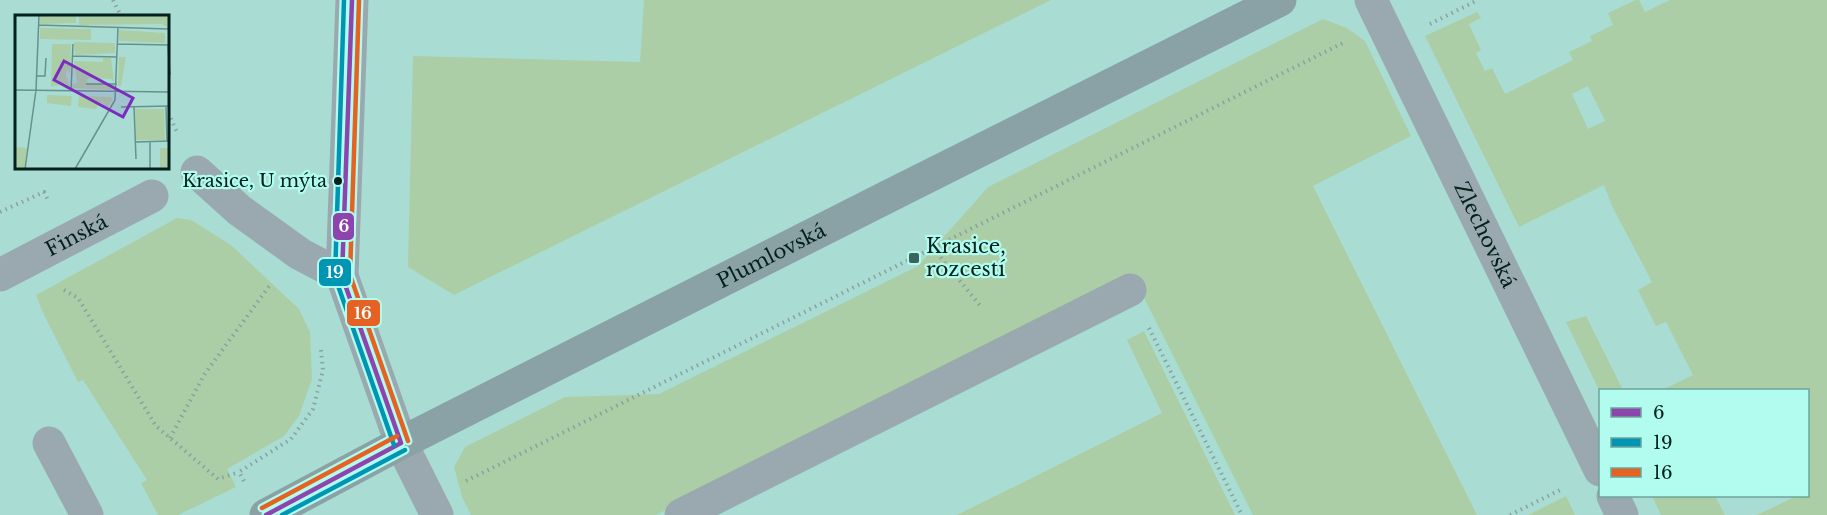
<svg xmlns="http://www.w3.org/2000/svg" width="1827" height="515" font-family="'Libre Baskerville',serif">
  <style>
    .green { fill: #abcea6; fill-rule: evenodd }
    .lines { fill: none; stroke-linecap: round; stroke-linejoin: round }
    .path { stroke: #8ba0a0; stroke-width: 4; stroke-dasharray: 1.5 4.5; stroke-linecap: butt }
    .minor { stroke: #9aa9af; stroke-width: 33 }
    .major { stroke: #8aa2a6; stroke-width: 33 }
    .bus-1-casing { stroke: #b2fcef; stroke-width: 9 }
    .bus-2-casing { stroke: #b2fcef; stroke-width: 9 }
    .bus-3-casing { stroke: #b2fcef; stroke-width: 9 }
    .bus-1 { stroke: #8e44ad; stroke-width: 4.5 }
    .bus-2 { stroke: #0095b3; stroke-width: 4.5 }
    .bus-3 { stroke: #e66222; stroke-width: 4.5 }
    .bus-dot { fill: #02211d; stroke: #b2fcef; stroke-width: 2 }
    .poi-dot { fill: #3c635d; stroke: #b2fcef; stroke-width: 2 }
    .labels { text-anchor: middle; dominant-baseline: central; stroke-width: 4.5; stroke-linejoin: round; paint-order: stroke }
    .bus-label { font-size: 18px; fill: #02211d; stroke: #b2fcef; text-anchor: end }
    .street-label { font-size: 20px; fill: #02211d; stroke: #b2fcef }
    .poi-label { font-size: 20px; fill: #02211d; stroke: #b2fcef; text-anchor: start }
    .inset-road { fill: none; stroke: #66928b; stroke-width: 1.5 }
    .view { fill: #7b2cbf; fill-opacity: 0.15; stroke: #7b2cbf; stroke-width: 3 }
    .inset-edge { fill: none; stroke: #02211d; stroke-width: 3 }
    .line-badge { stroke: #b2fcef; stroke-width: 2 }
    .badge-label { font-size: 16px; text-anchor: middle; font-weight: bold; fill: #fff }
  </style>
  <rect width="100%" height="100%" fill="#a9ddd4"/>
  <!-- green -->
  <path class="green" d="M644,0H1051L454,295L408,267L413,56L640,62Z
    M1636,0H1639L1645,12L1670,0H1827V515H1757L1797,496H1808V490L1810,489L1808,485V390H1662L1693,375L1666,322L1656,326L1638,290L1652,282L1612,206L1604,185L1519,227L1425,36L1477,12L1481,18L1469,24L1481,50L1476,53L1485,71L1492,68L1505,94L1573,60L1569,52L1592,41L1590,36L1613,25L1608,13ZM1588,86L1605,121L1588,129L1572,94Z
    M1323,19L1347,28L1365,41L1411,136L1313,186L1477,515H1253L1132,274L656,515H471L462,497L454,467L465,447L565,397L659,394L918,266L988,187Z
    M177,218L191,220L231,245L299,309L310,332L312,379L299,416L284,436L227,469L236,487L178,515H158L141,483L147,480L83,380L78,382L43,313L36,295Z
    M1586,316L1623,390H1600V392L1566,322Z
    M1144,331L1235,515H957L1162,413L1127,340Z
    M1566,496L1575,515H1528Z
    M1652,496H1715L1725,515H1661Z"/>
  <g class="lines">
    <!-- path -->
    <path class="path" d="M113,0L121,16
      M1430,24L1478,0
      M168,113L178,134
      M0,212L44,192L49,202
      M933,248L982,308
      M64,290L78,298L156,426L218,479L239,472
      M1149,328L1242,515
      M170,438L204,375L270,285
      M244,481L239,472L291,439L313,409L323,370L321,350
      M466,481L1345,42
      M1510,515L1562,489"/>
    <!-- minor -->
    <g class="minor">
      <path d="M352,0L342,276L401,443L437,515"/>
      <path id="s1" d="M1371,0L1600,470"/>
      <path d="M197,172L239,210L300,254L342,276"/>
      <path id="s2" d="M0,275L152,196"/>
      <path d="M49,443L87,515"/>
      <path d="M1613,496L1622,515"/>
      <path d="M681,515L1130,290"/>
    </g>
    <!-- major -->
    <path class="major" id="s3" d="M266,515L401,443L895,193L1280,0"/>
    <defs>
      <path id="bus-1" d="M352,0L342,276L401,443
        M266,515L401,443"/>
      <path id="bus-2" d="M344,0L335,277L394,445
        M282,515L405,450"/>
      <path id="bus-3" d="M359,0L350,275L408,441
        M262,508L397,436"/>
    </defs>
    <!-- bus-1 casing -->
    <use href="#bus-1" class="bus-1-casing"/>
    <!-- bus-2 casing -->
    <use href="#bus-2" class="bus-2-casing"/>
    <!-- bus-3 casing -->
    <use href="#bus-3" class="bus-3-casing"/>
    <!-- bus-1 -->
    <use href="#bus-1" class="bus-1"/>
    <!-- bus-2 -->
    <use href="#bus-2" class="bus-2"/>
    <!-- bus-3 -->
    <use href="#bus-3" class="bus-3"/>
  </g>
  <!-- markers -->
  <circle class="bus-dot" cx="338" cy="181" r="5"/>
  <rect class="poi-dot" x="908" y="252" width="12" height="12" rx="3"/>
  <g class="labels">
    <!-- bus labels -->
    <g class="bus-label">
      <text x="327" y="181">Krasice, U mýta</text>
    </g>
    <!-- street labels -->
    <g class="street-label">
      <text stroke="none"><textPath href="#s2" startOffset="86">Finská</textPath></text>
      <text stroke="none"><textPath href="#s1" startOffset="261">Zlechovská</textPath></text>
      <text stroke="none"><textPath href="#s3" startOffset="568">Plumlovská</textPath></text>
    </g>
    <!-- poi labels -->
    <g class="poi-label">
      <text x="926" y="246">Krasice,<tspan x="926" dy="23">rozcestí</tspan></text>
    </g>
  </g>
  <!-- overview -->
  <g transform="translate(15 15)">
    <rect width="154" height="154" fill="#a9ddd4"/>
    <path d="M25,0H61V8L25,9ZM64,0H154V29V13L147,9L64,10ZM25,13L76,14V25L25,24ZM104,15L150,18V28L104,26ZM59,27L100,28V38L60,40ZM37,29H56L55,59L52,54L51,59L55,72L50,68L36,72ZM104,42H111L106,71H103ZM88,43H96L99,67L96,64L73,63L71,69L101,70L100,75L57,73V69L62,68L59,46L88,47ZM32,80L57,81L56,91L32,88ZM64,81L97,82L98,84L93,92L85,87L81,94L63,92ZM120,94H149L150,125H121ZM0,132L12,133L9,154H0ZM145,133H154V153H145Z" fill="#abcea6"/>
    <path class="inset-road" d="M23,10L154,14M103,29L155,30M153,30L155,60M57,41L102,42M22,61H30L31,43M71,69H102M0,75L155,77M56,76L58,29M151,91L152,126M106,92L155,91M119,92L121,144M135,126V154M120,127L155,126M10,154L21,75L24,0M60,154L100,85L103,12"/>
    <path class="view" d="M49,46L118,83L108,102L39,65Z"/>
    <rect width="154" height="154" class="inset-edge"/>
  </g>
  <g class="line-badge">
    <rect x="332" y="212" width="23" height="29" rx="6" fill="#8e44ad"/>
    <rect x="318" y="258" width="34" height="29" rx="6" fill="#0095b3"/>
    <rect x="346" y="299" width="35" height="28" rx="6" fill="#e66222"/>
  </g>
  <g class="badge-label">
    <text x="344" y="232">6</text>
    <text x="335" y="278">19</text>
    <text x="363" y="319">16</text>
  </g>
  <!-- legend -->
  <rect x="1599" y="389" width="210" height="108" fill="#b2fcef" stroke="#6ca49b" stroke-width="1.5"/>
  <rect x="1611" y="408" width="30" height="9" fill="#8e44ad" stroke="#6ca49b" stroke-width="1.5"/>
  <text x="1653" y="419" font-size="18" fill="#02211d">6</text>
  <rect x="1611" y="438" width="30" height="9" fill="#0095b3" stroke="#6ca49b" stroke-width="1.5"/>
  <text x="1653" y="449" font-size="18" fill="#02211d">19</text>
  <rect x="1611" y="468" width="30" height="9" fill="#e66222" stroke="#6ca49b" stroke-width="1.5"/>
  <text x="1653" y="479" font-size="18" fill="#02211d">16</text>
</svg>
